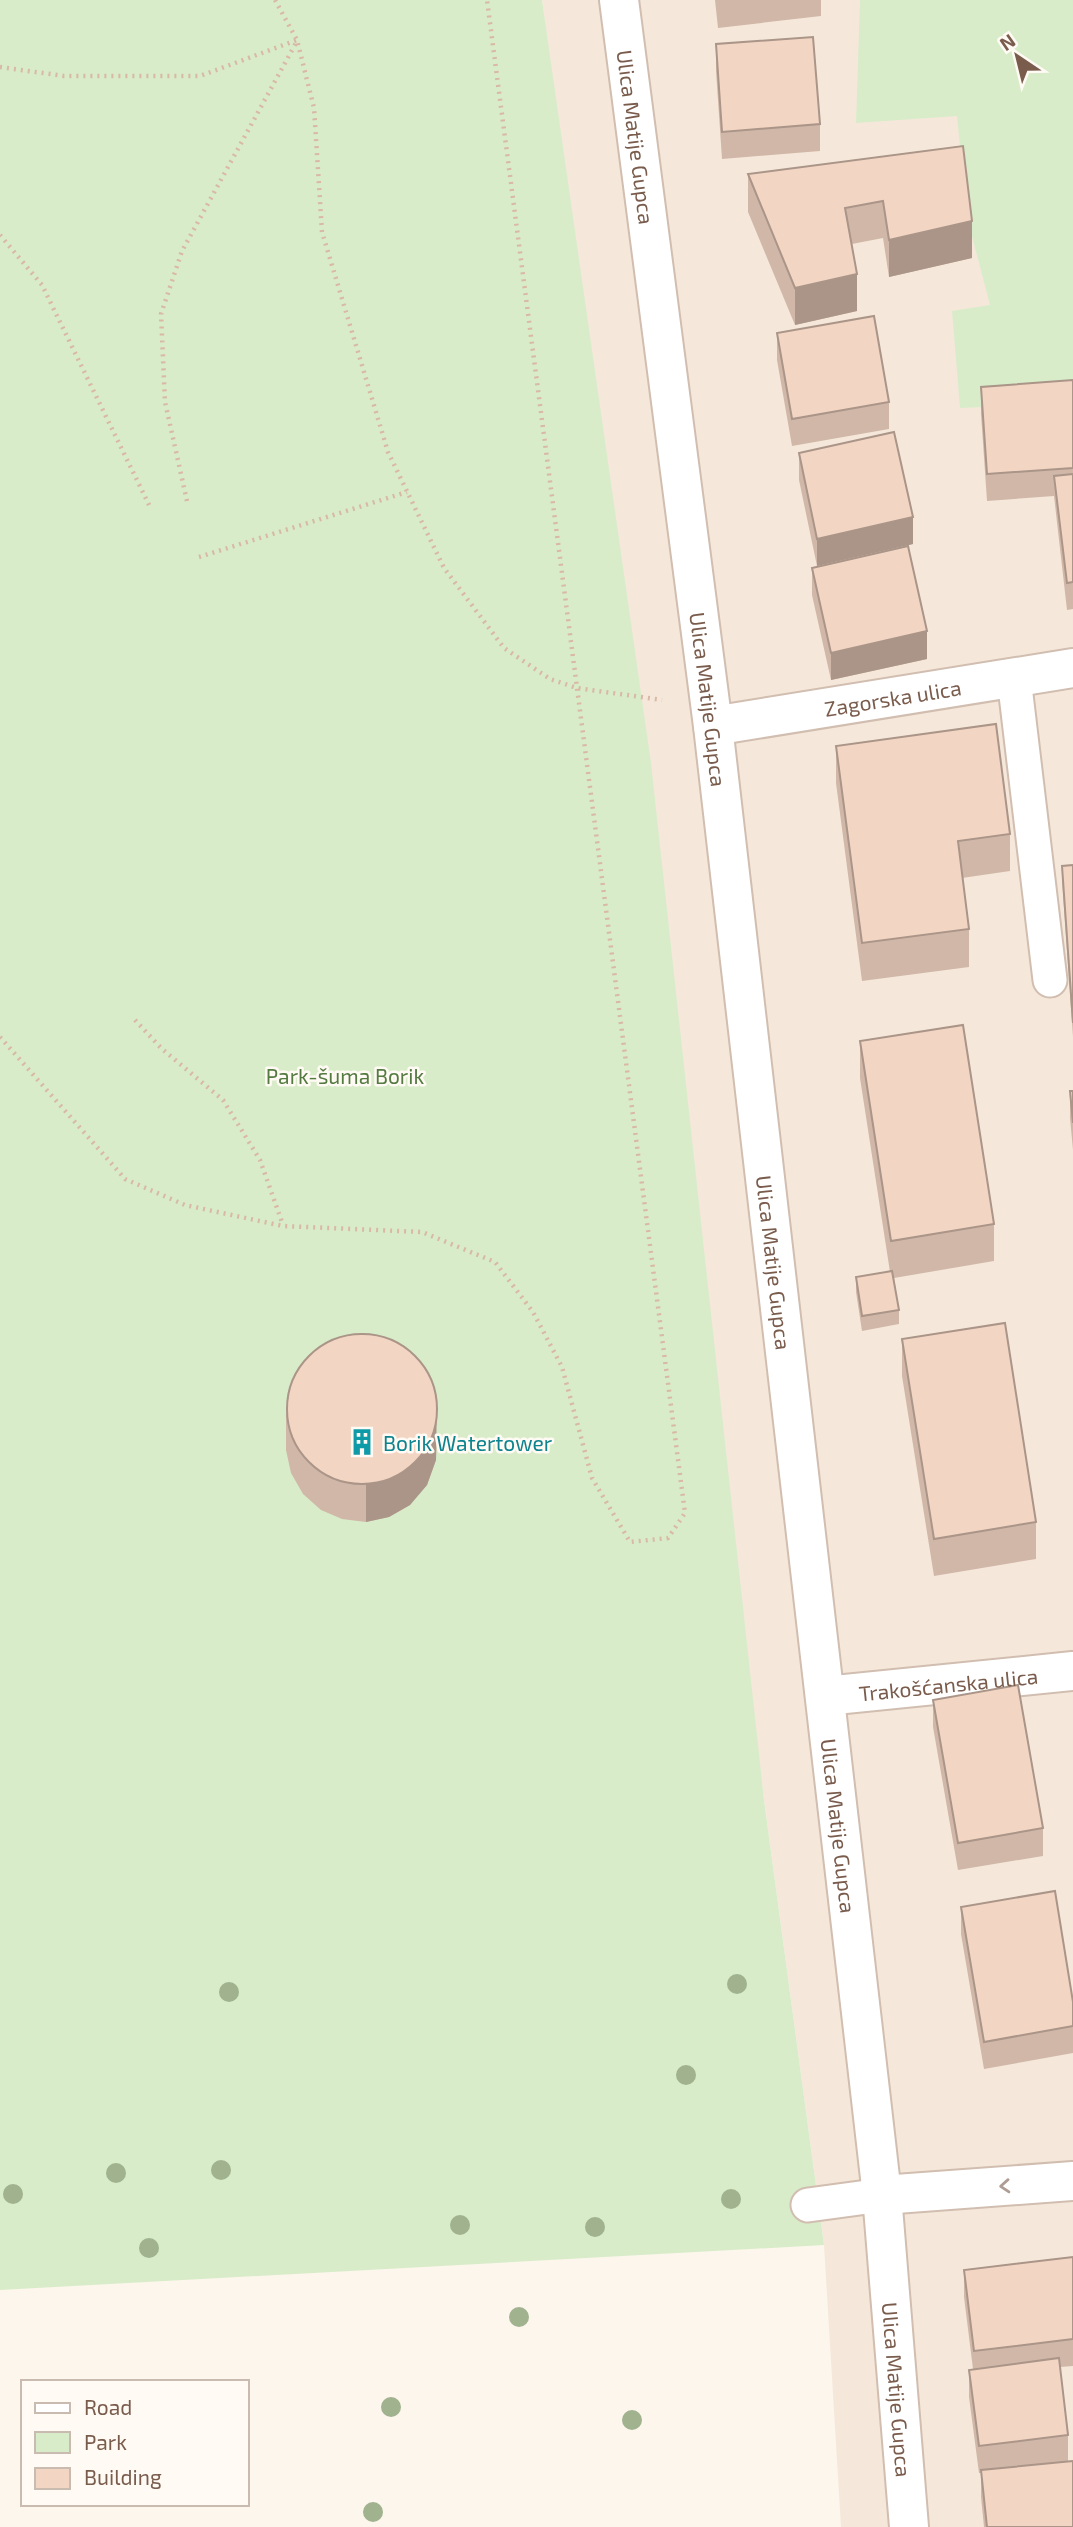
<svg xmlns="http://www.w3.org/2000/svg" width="1073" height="2527" font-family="'Exo 2',sans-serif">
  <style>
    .residential { fill: #f5e8da }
    .green { fill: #d8ecc9 }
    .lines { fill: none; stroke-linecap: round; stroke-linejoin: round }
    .service-casing { stroke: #d1beb0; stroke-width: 37 }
    .minor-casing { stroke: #d1beb0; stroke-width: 42 }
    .tertiary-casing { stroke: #d1beb0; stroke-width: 42 }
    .path { stroke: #d9b8a5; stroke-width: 4.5; stroke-dasharray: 2 5; stroke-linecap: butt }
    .service { stroke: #fff; stroke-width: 33 }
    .minor { stroke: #fff; stroke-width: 38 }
    .tertiary { stroke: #fff; stroke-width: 38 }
    .tree { fill: #a0b28e }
    .wall { fill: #d1b7a8 }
    .shaded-wall { fill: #aa9588 }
    .building { fill: #f3d5c3; stroke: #aa9588; stroke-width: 2 }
    .oneway { stroke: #af9d94 }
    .labels { text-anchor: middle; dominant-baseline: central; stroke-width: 5; stroke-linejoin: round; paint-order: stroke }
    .street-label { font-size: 21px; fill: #7a5c4d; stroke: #fffaf3 }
    .park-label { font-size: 21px; fill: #537a41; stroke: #fffaf3 }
    .culture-label { font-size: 21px; fill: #0d838f; stroke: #fffaf3; text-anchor: start }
  </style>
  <rect width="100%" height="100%" fill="#fdf6ec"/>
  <!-- residential -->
  <path class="residential" d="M542,0H1073V2527H841L824,2245L764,1800Z"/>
  <!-- green -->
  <path class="green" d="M0,0H542L651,763L764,1800L824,2245L0,2290Z
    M860,0H1073V403L960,408L952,311L990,305L967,217L957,116L856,123Z"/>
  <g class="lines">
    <defs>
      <path id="service" d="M1014,678L1050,980
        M808,2205L882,2195"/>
      <g id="minor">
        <path id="s1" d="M713,726L1073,668"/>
        <path id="s2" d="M825,1696L1073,1671"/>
        <path d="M882,2195L1073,2181"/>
      </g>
      <g id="tertiary">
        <path id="s3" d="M619,0L713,726L882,2195L909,2527"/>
      </g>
    </defs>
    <!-- service casing -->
    <use href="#service" class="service-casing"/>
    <!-- minor casing -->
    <use href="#minor" class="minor-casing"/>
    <!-- tertiary casing -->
    <use href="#tertiary" class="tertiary-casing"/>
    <!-- path -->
    <path class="path" d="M275,0L297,40L314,108L322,232L388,452L444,568L504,648L550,679L577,688L662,700
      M0,67L64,76H200L297,40
      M0,235L42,285L151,509
      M187,501L165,402L161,314L182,251L297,41
      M199,557L407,492
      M135,1020L161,1048L223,1100L260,1160L283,1225
      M0,1037L125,1179L185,1205L283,1226L422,1232L495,1262L533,1312L562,1367L592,1478L630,1542L668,1538L685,1513L487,0"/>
    <!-- service -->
    <use href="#service" class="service"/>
    <!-- minor -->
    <use href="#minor" class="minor"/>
    <!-- tertiary -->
    <use href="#tertiary" class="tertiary"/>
  </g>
  <!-- trees -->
  <g class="tree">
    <circle cx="737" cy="1984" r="10"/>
    <circle cx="229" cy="1992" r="10"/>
    <circle cx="686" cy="2075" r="10"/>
    <circle cx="221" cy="2170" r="10"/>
    <circle cx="116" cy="2173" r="10"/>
    <circle cx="13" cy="2194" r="10"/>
    <circle cx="731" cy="2199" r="10"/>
    <circle cx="460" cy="2225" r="10"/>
    <circle cx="595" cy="2227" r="10"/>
    <circle cx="149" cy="2248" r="10"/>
    <circle cx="519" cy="2317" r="10"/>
    <circle cx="391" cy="2407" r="10"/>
    <circle cx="632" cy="2420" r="10"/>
    <circle cx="373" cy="2512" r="10"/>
  </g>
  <!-- wall -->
  <path class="wall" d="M715,0H821V16L718,28Z
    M716,44L820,124V151L722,159L716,71Z
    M963,146L972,258L889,277L883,238L852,244L857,311L795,325L748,212V174Z
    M777,333L889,402V429L792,446L777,360Z
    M1073,380V609L1067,610L1054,496L987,501L981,414V387Z
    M799,453L913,544L817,566L799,480Z
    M812,568L927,659L831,680L812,595Z
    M836,746L1010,834V871L962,878L969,929V967L862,981L836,783Z
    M1073,865V1037L1062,880V866Z
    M860,1041L994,1224V1261L894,1278L899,1310V1324L862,1331L856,1292V1277L890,1272L860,1078Z
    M1070,1091H1073V1150L1070,1118Z
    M902,1339L1036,1522V1559L934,1576L902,1376Z
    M286,1413L437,1434L436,1460L427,1485L410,1505L389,1517L366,1522L342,1519L321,1510L303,1494L291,1473L286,1450Z
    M933,1700L1043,1828V1856L958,1870L933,1727Z
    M961,1907L1073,2002V2053L984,2069L961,1934Z
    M1073,2257V2366L1060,2367L1068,2435V2462L1073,2527H984L981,2497V2473H979L969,2397V2370L973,2369L964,2297V2270Z"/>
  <!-- shaded-wall -->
  <path class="shaded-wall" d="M972,221V258L889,277V240Z
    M857,274V311L795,325V288Z
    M913,517V544L817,566V539Z
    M927,631V659L831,680V653Z
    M437,1397L436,1460L427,1485L410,1505L389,1517L366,1522V1484Z"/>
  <!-- building -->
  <path class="building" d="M813,37L820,124L722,132L716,44Z
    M963,146L972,221L889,240L883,201L845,208L857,274L795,288L748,174Z
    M874,316L889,402L792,419L777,333Z
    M1073,380V468L987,474L981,387Z
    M894,432L913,517L817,539L799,453Z
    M1073,474V582L1067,583L1054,476Z
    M908,546L927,631L831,653L812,568Z
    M996,724L1010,834L958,841L969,929L862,943L836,746Z
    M1073,865V1023L1062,866Z
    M963,1025L994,1224L891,1241L860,1041Z
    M1070,1091H1073V1123Z
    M892,1271L899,1310L862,1316L856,1277Z
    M1005,1323L1036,1522L934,1539L902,1339Z
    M287 1409a75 75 0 1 1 150 0a75 75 0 1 1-150 0Z
    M1018,1685L1043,1828L958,1843L933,1700Z
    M1055,1891L1073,2002V2026L984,2042L961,1907Z
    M1073,2257V2339L974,2351L964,2270Z
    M1059,2358L1068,2435L979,2446L969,2370Z
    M1073,2461V2527H987L981,2470Z"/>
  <!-- one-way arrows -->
  <defs><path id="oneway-chevron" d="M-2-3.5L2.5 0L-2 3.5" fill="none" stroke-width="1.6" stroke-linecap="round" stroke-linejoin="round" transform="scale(1.75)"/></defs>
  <use class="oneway" href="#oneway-chevron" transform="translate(1005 2186) rotate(176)"/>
  <!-- icons -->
  <defs>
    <symbol id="building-bare" viewBox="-9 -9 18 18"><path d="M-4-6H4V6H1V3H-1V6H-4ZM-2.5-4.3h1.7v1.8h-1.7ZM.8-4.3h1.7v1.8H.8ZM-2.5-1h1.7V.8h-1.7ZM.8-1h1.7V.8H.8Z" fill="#0f9aa8" stroke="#fffaf3" stroke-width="2.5" paint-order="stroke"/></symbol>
  </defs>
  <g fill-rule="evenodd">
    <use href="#building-bare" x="343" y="1423" width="38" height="38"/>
  </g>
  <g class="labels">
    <!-- street labels -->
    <g class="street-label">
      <text stroke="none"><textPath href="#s3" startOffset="138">Ulica Matije Gupca</textPath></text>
      <text stroke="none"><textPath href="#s1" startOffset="182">Zagorska ulica</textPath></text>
      <text stroke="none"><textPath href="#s3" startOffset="705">Ulica Matije Gupca</textPath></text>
      <text stroke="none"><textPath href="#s3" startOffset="1272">Ulica Matije Gupca</textPath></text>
      <text stroke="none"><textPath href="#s2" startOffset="124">Trakošćanska ulica</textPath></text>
      <text stroke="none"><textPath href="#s3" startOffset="1839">Ulica Matije Gupca</textPath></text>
      <text stroke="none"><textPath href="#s3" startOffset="2406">Ulica Matije Gupca</textPath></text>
    </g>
    <!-- park labels -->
    <g class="park-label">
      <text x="345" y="1075">Park-šuma Borik</text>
    </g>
    <!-- culture labels -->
    <g class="culture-label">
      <text x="383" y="1442">Borik Watertower</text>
    </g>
  </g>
  <!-- legend -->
  <rect x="21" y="2380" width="228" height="126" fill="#fffaf3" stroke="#cabbb1" stroke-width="2"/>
  <rect x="35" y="2403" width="35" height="10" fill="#ffffff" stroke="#cabbb1" stroke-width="2"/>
  <text x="84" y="2415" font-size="21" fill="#7a5c4d">Road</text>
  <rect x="35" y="2432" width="35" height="21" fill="#d8ecc9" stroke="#cabbb1" stroke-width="2"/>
  <text x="84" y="2450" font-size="21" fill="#7a5c4d">Park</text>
  <rect x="35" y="2468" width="35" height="21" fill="#f3d5c3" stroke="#cabbb1" stroke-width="2"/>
  <text x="84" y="2485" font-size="21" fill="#7a5c4d">Building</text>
  <!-- north arrow -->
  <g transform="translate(1017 56) rotate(325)" stroke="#fffaf3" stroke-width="5" paint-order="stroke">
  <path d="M0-5L12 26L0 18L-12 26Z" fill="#7a5c4d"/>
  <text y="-10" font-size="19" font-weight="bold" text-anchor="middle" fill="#7a5c4d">N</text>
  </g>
</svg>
